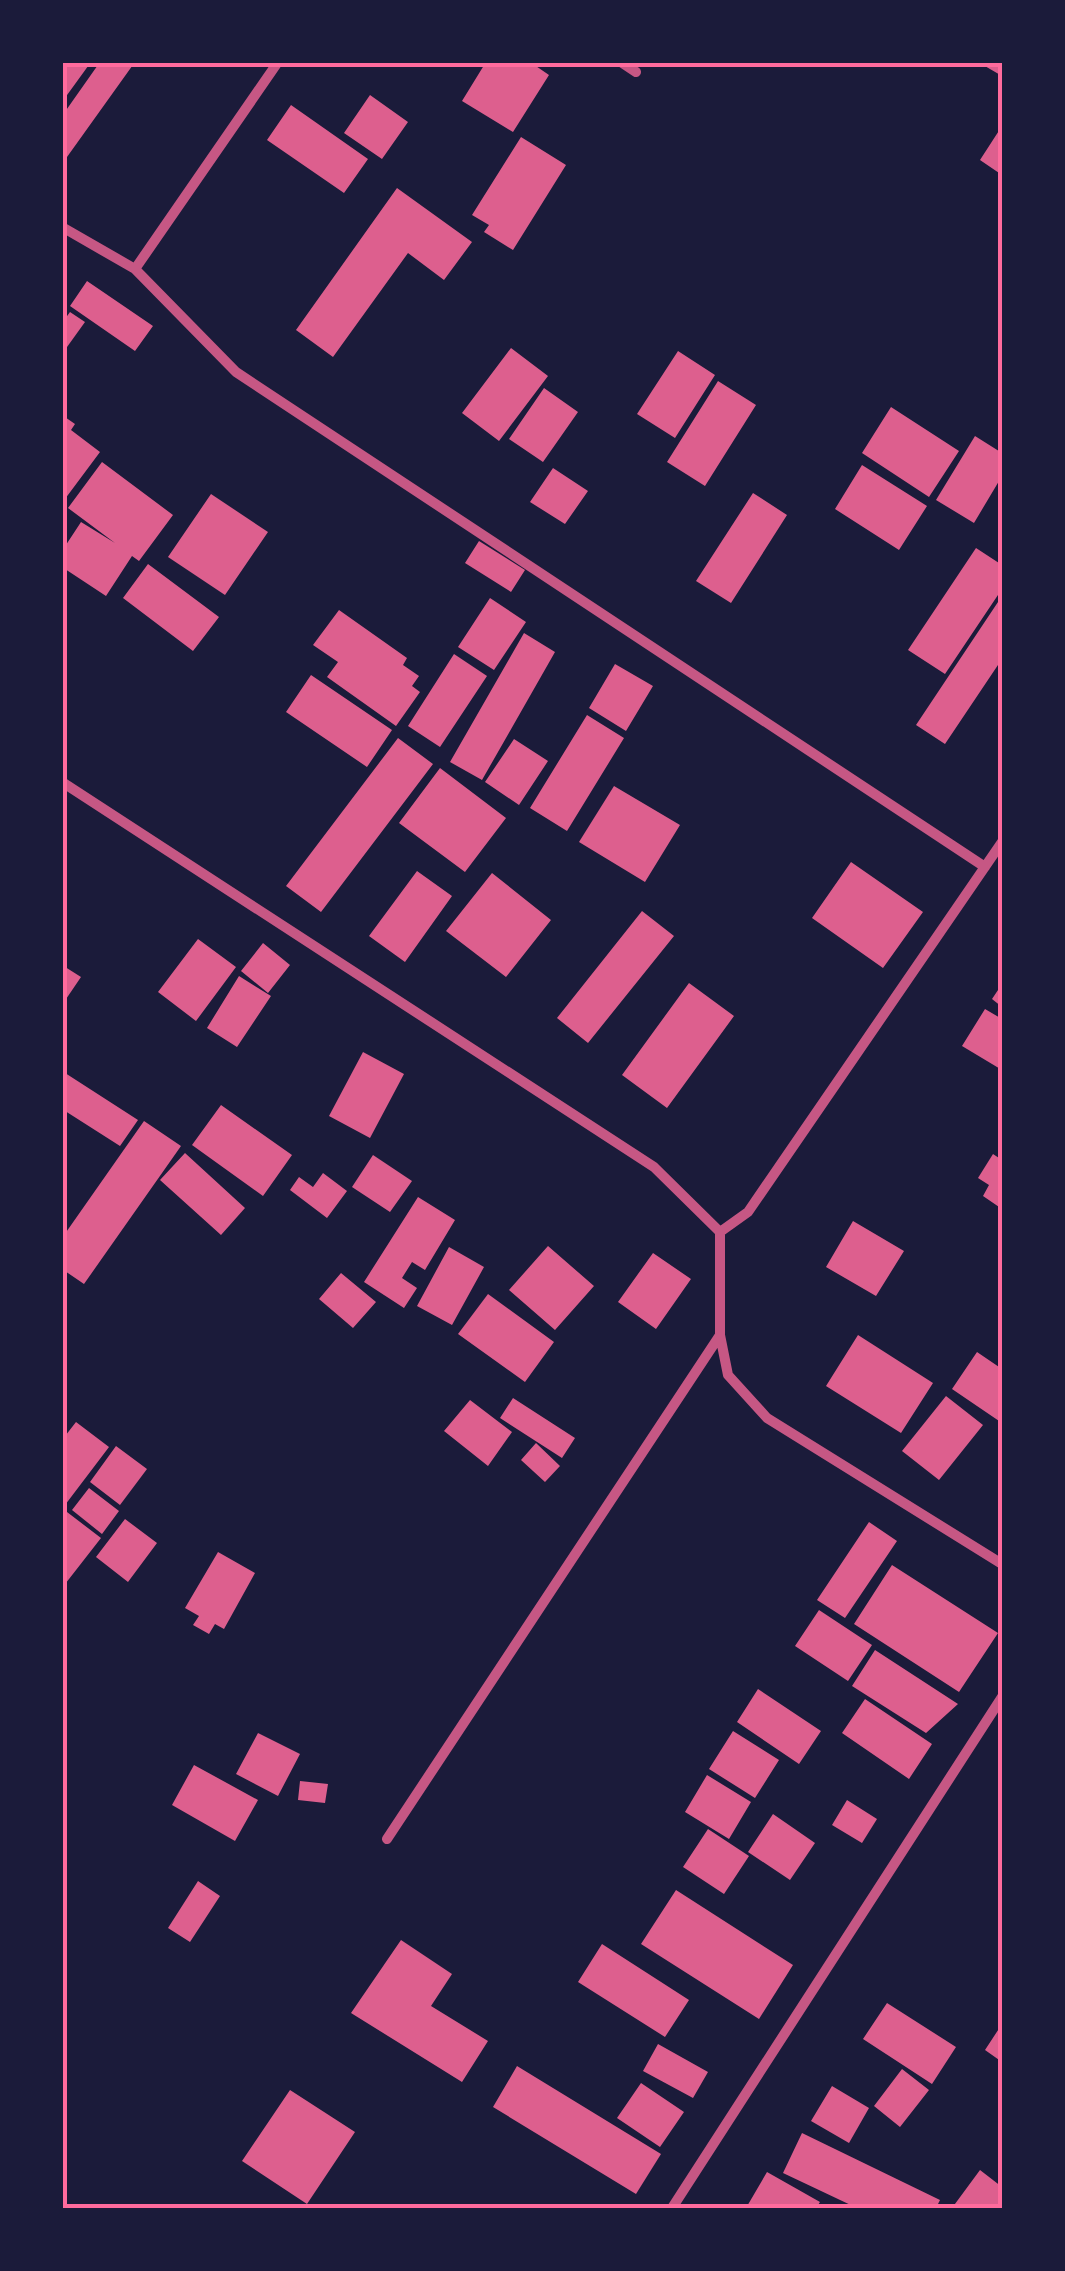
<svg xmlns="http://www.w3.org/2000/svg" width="1065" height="2271" font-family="Cabin,sans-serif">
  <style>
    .building { fill: #dd5f8e }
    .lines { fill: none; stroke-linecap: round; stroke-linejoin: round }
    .minor { stroke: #c65784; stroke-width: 10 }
    .neatline { fill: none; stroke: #ff6b9d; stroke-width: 4 }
  </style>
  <rect width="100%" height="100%" fill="#1b1b3a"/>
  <!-- building -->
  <path class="building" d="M62,62H91L62,102Z
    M100,62H135L62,164V116Z
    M486,62H530L549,75L513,132L462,101Z
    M978,62H1002V76Z
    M370,95L408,122L382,159L344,133Z
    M291,105L368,159L344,193L267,140Z
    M1002,126V175L980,160Z
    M521,137L566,165L513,250L484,232L489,225L472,215Z
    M397,188L472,242L444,280L408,253L333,357L296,330Z
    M87,281L153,326L135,351L70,306Z
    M70,312L85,322L62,354V323Z
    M511,348L548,376L499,441L462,413Z
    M678,351L715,375L675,438L637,414Z
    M718,381L756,405L705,486L667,462Z
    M544,388L578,412L543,462L509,439Z
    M891,407L959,451L929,497L862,453Z
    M62,415L75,424L71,430L100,452L62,503Z
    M975,436L1002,453V476L974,523L936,500Z
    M102,462L173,515L139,561L132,556L106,596L62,567V551L81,522L115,543L68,508Z
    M862,465L927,506L899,550L835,509Z
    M553,468L588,491L565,524L530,502Z
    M753,493L787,515L731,603L696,581Z
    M211,494L268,532L225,595L168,557Z
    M479,541L525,570L511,592L465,563Z
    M976,548L1002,565V589L945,674L908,650Z
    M148,564L219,617L193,651L123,598Z
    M1002,596V659L945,744L916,725Z
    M490,598L526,622L494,670L458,647Z
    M339,610L407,658L403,665L419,676L412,686L420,692L396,726L327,677L338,662L313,645Z
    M524,633L555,652L482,780L450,762Z
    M454,654L487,676L440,747L408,726Z
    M615,664L653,686L626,731L589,708Z
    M311,675L392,730L367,767L286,712Z
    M587,715L624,738L567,831L530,808Z
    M398,738L433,764L321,912L286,886Z
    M514,739L548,761L519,805L485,782Z
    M440,768L506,818L465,872L399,823Z
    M614,786L680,825L645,882L579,842Z
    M851,862L923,912L883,968L812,918Z
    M417,871L452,896L405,962L369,936Z
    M492,873L551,920L506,977L446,931Z
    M642,911L674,936L588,1043L557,1018Z
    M198,939L236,967L196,1021L158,992Z
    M263,943L290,965L268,993L241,971Z
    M62,965L81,977L62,1005Z
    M239,976L271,996L237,1047L207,1028Z
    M689,983L734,1016L667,1108L622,1075Z
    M1002,984V1007L992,999Z
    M985,1009L1002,1019V1070L962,1046Z
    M363,1052L404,1074L370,1138L329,1116Z
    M62,1071L138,1120L120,1146L62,1109Z
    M221,1105L292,1155L263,1196L192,1145Z
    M144,1121L181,1146L84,1284L62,1269V1238Z
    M185,1153L245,1208L221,1235L160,1180Z
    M993,1154L1002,1160V1209L983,1196L989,1185L978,1178Z
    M373,1155L412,1181L390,1212L352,1187Z
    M323,1173L347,1191L327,1218L290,1190L299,1177L313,1187Z
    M418,1197L455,1220L425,1270L412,1262L402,1278L417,1288L404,1308L364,1282Z
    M853,1221L904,1251L876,1296L826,1267Z
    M548,1246L594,1286L555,1330L509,1290Z
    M449,1247L484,1267L452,1325L417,1306Z
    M653,1253L691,1279L656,1329L618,1302Z
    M341,1273L376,1302L353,1328L319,1299Z
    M488,1294L554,1342L525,1382L458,1334Z
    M858,1335L933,1383L901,1433L826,1386Z
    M977,1352L1002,1369V1423L952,1389Z
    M946,1396L983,1425L939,1480L902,1451Z
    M513,1398L575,1438L562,1458L500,1418Z
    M470,1400L512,1432L488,1466L444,1431Z
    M76,1422L109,1447L62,1509V1440Z
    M536,1443L560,1466L545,1482L521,1460Z
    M116,1446L147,1469L120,1505L90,1482Z
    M89,1488L119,1511L102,1534L72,1510Z
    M67,1512L101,1538L62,1588V1518Z
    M125,1519L157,1543L128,1582L96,1557Z
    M869,1522L897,1541L845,1618L817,1600Z
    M218,1552L255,1573L224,1629L215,1624L209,1634L193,1625L199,1616L185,1608Z
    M892,1565L998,1633L959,1692L854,1624Z
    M819,1610L872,1645L848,1681L795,1646Z
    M875,1650L958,1704L926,1733L852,1686Z
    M758,1689L821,1731L799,1764L737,1722Z
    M865,1699L932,1744L909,1779L842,1733Z
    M733,1731L779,1760L755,1798L709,1769Z
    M258,1733L300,1754L278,1796L236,1774Z
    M194,1765L258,1800L235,1841L172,1805Z
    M707,1775L751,1802L729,1839L685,1812Z
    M300,1781L328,1784L325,1803L298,1800Z
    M847,1800L877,1819L862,1843L832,1825Z
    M773,1814L815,1843L790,1880L748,1852Z
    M708,1829L749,1856L724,1894L683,1867Z
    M198,1881L220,1896L190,1942L168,1928Z
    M676,1890L793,1965L759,2019L641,1944Z
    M401,1940L452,1974L431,2006L488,2041L462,2082L351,2013Z
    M602,1944L689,2000L665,2037L578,1982Z
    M887,2003L956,2047L932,2084L863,2039Z
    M1002,2024V2062L985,2050Z
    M658,2044L708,2072L693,2098L643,2071Z
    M517,2066L661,2154L636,2194L493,2107Z
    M902,2069L929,2090L900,2127L874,2106Z
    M641,2083L684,2112L660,2147L617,2118Z
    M832,2086L869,2108L849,2143L811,2121Z
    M290,2090L355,2132L307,2204L242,2161Z
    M802,2133L940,2200L936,2208H857L783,2173Z
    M980,2170L1002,2187V2208H952Z
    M767,2172L820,2202L816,2208H746Z"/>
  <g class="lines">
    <!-- minor -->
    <path class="minor" d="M621,62L636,72
      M62,227L135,269L236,372L985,867
      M135,269L278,62
      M62,782L654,1167L720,1232V1335L728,1375L767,1418L1002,1564
      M720,1232L748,1212L1002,842
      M387,1839L720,1335
      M672,2208L1002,1697"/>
  </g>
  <!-- border -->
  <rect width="1065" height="2271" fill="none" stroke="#1b1b3a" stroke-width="130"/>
  <rect x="65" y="65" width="935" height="2141" class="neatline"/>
</svg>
